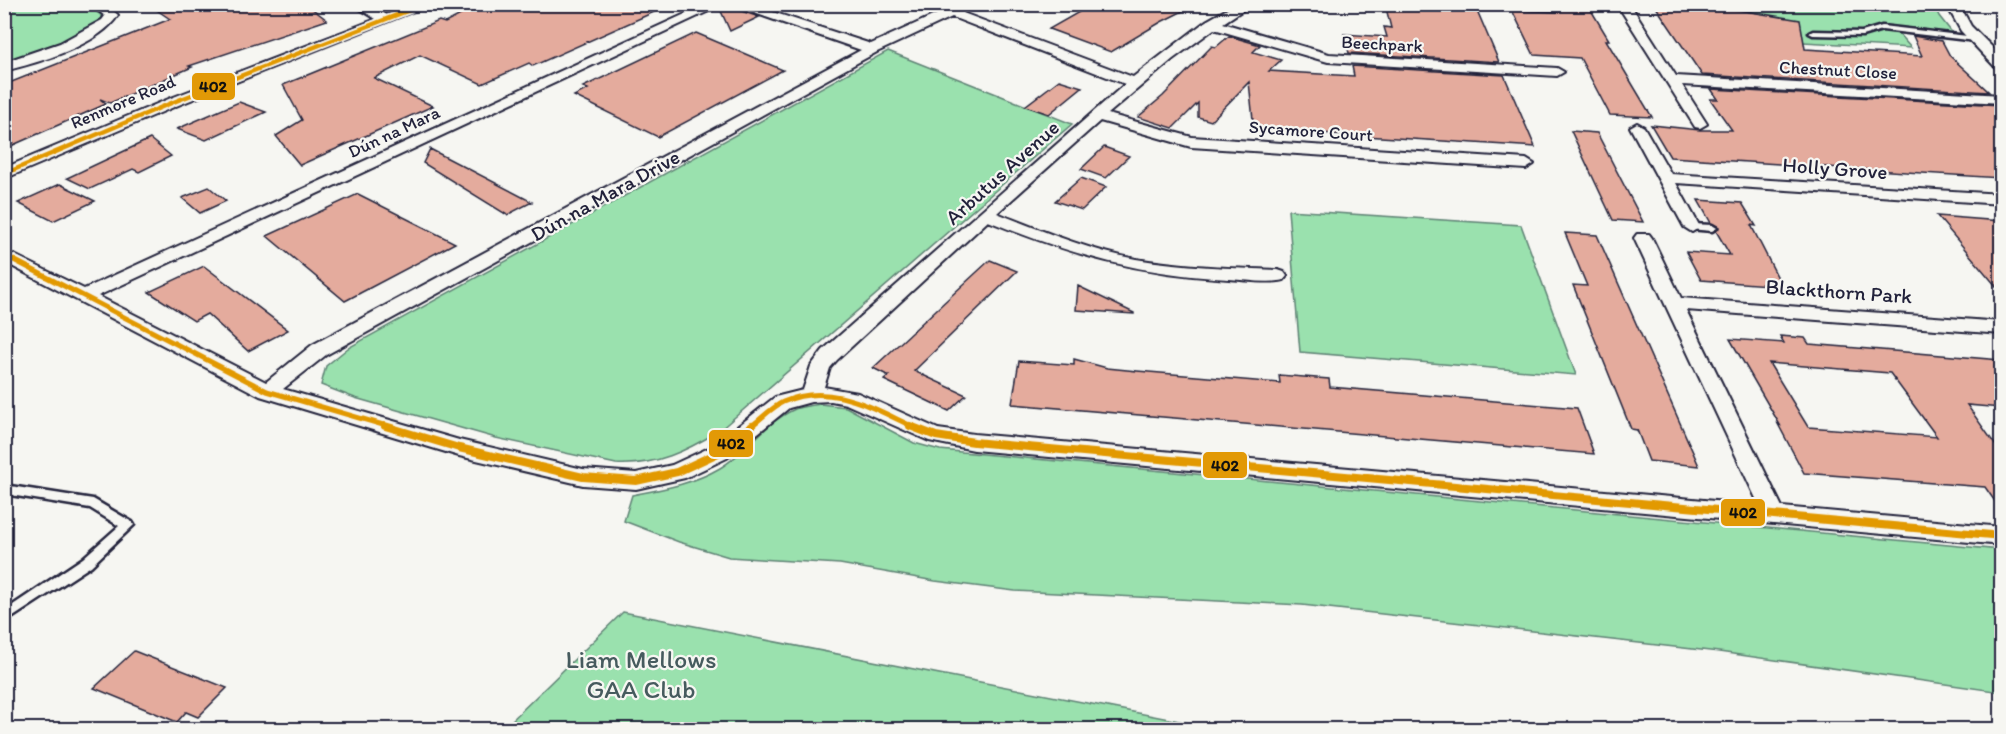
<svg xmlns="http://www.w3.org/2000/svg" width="2006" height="734" font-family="Itim,sans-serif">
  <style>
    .green { fill: #9ae1ae; stroke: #5e8274; stroke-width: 1.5 }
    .building { fill: #e4ab9d; stroke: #22223b; stroke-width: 1.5; fill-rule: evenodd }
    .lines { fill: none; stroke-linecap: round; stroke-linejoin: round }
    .lane-casing { stroke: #22223b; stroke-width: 5 }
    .street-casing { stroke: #22223b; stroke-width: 4 }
    .lane { fill: #f6f6f2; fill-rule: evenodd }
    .street { fill: #f6f6f2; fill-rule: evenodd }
    .bus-1-far2-casing { stroke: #f6f6f2; stroke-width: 8 }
    .bus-1-far1-casing { stroke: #f6f6f2; stroke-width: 10 }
    .bus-1-casing { stroke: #f6f6f2; stroke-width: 12 }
    .bus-1-far2 { stroke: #e29906; stroke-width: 4.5 }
    .bus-1-far1 { stroke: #e29906; stroke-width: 5 }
    .bus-1 { stroke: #e29906; stroke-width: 8 }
    .labels { text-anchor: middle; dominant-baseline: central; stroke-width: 4.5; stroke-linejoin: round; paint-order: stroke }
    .far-street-label { font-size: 18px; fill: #22223b; stroke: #f6f6f2 }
    .street-label { font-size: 21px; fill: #22223b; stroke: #f6f6f2 }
    .near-park-label { font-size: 26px; fill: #465b5e; stroke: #f6f6f2 }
    .line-badge { stroke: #f6f6f2; stroke-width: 2 }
    .pale-badge-label { font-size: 16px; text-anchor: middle; font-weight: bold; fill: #111 }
  </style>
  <rect width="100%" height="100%" fill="#f6f6f2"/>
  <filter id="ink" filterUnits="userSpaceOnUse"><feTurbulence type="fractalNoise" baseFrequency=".0167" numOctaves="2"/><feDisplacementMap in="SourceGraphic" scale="12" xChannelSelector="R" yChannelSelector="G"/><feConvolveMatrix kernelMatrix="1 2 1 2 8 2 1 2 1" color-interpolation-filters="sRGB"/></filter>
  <g filter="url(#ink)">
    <!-- green -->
    <path class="green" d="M85,4L102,16L98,24L54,45L5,63L4,12L26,5Z
      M1704,5H1934L1939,16L1958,40L1897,32L1911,48L1729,38Z
      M888,51L1072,124L719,431C686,451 656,466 616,464L496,438L355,398L321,385L326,366L348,348Z
      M1288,210L1521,225L1576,375L1300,352Z
      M820,404L846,407L914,443L940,450L2001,550V692L1719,652L1302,605L1015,591L935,581L840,564L729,557L679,542L624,521L632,495C663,489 693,484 720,468C747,452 765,423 793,410C801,406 811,406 820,404Z
      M623,612L1220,729H503Z"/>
    <!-- building -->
    <path class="building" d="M148,4H306L327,20L189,66L192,67L110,103L100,99L106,104L4,149V85L170,19Z
      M482,4H672L533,66L529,63L482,84L420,55L374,78L433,106L300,165L276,136L302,120L283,85L439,21L445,23Z
      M1093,4H1197L1161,22L1111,52L1049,29Z
      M1385,4L1476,8L1499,62L1349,53L1344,34L1387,37L1384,27L1391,28Z
      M1654,4L1714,6L1800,20L1805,49L1922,56L1913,36L1942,41L1950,56L1989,92L1702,75Z
      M726,5L727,6L759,17L730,31L720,9Z
      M1556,8L1591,10L1609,40H1606L1652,117L1610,115L1580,58L1534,55L1512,10L1558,12Z
      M696,33L783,70L658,137L574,96L588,89L583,87Z
      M1229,36L1260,45L1253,52L1281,60L1269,71L1354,76L1352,66L1504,75L1535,147L1254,129L1249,82L1211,121L1198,117V103L1173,128L1138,117L1163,96L1212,46L1216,47Z
      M1059,80L1082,87L1049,114L1025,106Z
      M1711,89L2001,105V178L1670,157L1651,125L1700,130H1732L1710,99H1718Z
      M239,102L266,112L206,140L177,129Z
      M1571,131L1597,133L1643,222L1613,220Z
      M150,139L171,156L139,172L133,169L90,189L67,178Z
      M1104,147L1129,156L1106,178L1081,169Z
      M430,149L532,202L507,215L423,163Z
      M1081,178L1106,187L1082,210L1055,201Z
      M60,184L95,201L53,221L18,203Z
      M209,187L226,201L200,213L182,198Z
      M358,194L455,243L345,301L267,236Z
      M1698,200L1742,203L1756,226L1751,225L1782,286L1701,280L1686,252L1730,255L1716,231L1719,227L1711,223Z
      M1937,216L2001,221V292Z
      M1565,233L1597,235L1699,466L1649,461L1637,430L1631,429L1573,285L1587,286Z
      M990,260L1017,271L914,371L966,395L949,411L884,380L889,376L873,368Z
      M204,266L288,330L248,351L207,314L194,321L149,292Z
      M1078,286L1134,313V314L1076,310Z
      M1780,336L1805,338L1809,344L2001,360V408L1967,405L2001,453V510L1985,487L1804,473L1778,424L1780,425L1730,339L1784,343ZM1769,363L1890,373L1937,437L1808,427Z
      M1074,359L1107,368L1137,371L1280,383L1279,375L1329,379L1330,387L1577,408L1594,454L1012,404L1019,361L1074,365Z
      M134,651L227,688L198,717L186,712L177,722L94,688Z"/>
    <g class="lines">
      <defs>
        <path id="lane" d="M1882,26L1976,37L1980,39L1976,41L1882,30L1862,36L1813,35L1809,33L1813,31L1862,32Z
          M1692,224L1712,225L1717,228L1712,231L1689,229L1687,227Z
          M4,485L93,499L132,522L134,525L91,566L4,623V611L83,558L119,526L90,508L4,494Z"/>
        <path id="street" d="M4,4H19L4,11Z
          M90,4H105L118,15C100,45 38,63 4,71V62L60,43L102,20L105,16Z
          M352,4H368L387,15L413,4H432L181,104L4,179V168L171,98L376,19Z
          M707,4H724L98,296L266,382L312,345L861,50L728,4H748L871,44L959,4H977L963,13L1133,77L1206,21L1236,4H1252L1223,23L1329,54L1557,68L1564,72L1557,76L1328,62L1214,29L1173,59L1108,114L1192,137L1526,159L1534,164L1526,169L1191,147L1100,121L997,213C1043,231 1088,250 1136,259C1183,267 1231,268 1278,270L1284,272L1287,276L1284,280C1268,284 1246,280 1229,279C1137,274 1073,255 988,221L837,360L830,368L824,387L858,393L938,429L974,434L1759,505L1634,238L1637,234H1649L1652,238L1681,298L2002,322V334L1686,310L1782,507L2002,527V545L974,450L929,441L846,404L831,401L811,402L789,408L727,458L685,478L636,489L583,485L459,456L260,396L4,262V250L84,289ZM952,17L1125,84L823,350L811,366L803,390L775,397L713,446L672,465L636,473L583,469L459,440L283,389L326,355L877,52Z
          M1617,4H1630L1676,76L2002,95V103L1682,85L1707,124L1700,128L1695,127Z
          M1946,4H1959L1971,26L2002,57V70L1997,69L1961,31Z
          M1637,123L1644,127L1671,174L2002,194V204L1676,183L1700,227L1692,232L1684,227L1630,127Z"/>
      </defs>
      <!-- lane casing -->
      <use href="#lane" class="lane-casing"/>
      <!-- street casing -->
      <use href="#street" class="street-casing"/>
      <!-- lane -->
      <use href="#lane" class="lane"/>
      <!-- street -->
      <use href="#street" class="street"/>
      <defs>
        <path id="bus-1-far2" d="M4,174L176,101L425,4"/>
        <path id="bus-1-far1" d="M4,255L267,391L390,427
          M750,427C760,420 772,407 783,402C830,381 872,408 914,427"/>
        <path id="bus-1" d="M385,426L459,448L583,477L636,481L677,472L720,452L752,426
          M910,426L936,436L974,442L2002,536"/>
      </defs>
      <!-- bus-1-far2 casing -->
      <use href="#bus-1-far2" class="bus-1-far2-casing"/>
      <!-- bus-1-far1 casing -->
      <use href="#bus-1-far1" class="bus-1-far1-casing"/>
      <!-- bus-1 casing -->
      <use href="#bus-1" class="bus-1-casing"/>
      <!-- bus-1-far2 -->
      <use href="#bus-1-far2" class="bus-1-far2"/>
      <!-- bus-1-far1 -->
      <use href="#bus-1-far1" class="bus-1-far1"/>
      <!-- bus-1 -->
      <use href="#bus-1" class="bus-1"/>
    </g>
  </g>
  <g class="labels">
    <!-- far-street labels -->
    <g class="far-street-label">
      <text transform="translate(1382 44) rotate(3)">Beechpark</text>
      <text transform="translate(1838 70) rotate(3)">Chestnut Close</text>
      <text transform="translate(123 102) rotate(-23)">Renmore Road</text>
      <text transform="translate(1311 131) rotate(4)">Sycamore Court</text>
      <text transform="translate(394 132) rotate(-25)">Dún na Mara</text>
    </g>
    <!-- street labels -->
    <g class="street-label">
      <text transform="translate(1835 168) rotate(4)">Holly Grove</text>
      <text transform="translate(1002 172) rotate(-42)">Arbutus Avenue</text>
      <text transform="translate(605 195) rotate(-29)">Dún na Mara Drive</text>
      <text transform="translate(1839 291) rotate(4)">Blackthorn Park</text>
    </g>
    <!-- near-park labels -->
    <g class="near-park-label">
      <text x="641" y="659">Liam Mellows<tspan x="641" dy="30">GAA Club</tspan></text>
    </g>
  </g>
  <g class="line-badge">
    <rect x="191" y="72" width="45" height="29" rx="6" fill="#e29906"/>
    <rect x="708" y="429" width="46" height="29" rx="6" fill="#e29906"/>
    <rect x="1202" y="451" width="46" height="28" rx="6" fill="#e29906"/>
    <rect x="1720" y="498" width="46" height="29" rx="6" fill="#e29906"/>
  </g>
  <g class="pale-badge-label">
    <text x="213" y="92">402</text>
    <text x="731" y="449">402</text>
    <text x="1225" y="471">402</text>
    <text x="1743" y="518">402</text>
  </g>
  <!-- margin -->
  <rect width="2006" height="734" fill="none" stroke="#f6f6f2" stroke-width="24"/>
  <rect x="12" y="12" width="1982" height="710" fill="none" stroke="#22223b" stroke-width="2" filter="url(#ink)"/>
</svg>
